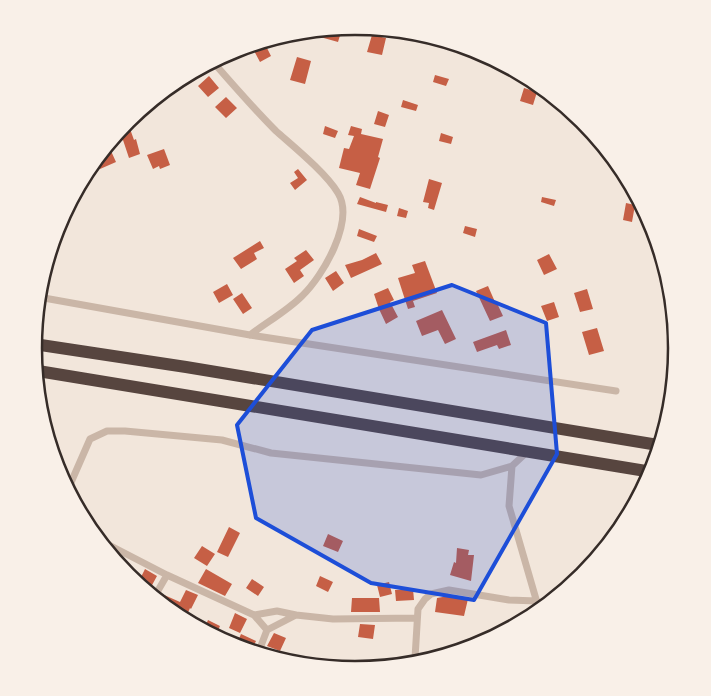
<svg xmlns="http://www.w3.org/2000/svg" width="711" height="696" font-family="'Fira Sans',sans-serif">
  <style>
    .building { fill: #c65f45 }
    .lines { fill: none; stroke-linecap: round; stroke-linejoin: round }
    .street { stroke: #cab6a7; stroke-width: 7 }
    .highway { stroke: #57453f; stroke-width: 12 }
    .marked { fill: #1d4ed8; fill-opacity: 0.2; stroke: #1d4ed8; stroke-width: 4; stroke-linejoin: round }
    .rim { fill: none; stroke: #362c28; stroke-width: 2.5 }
  </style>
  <rect width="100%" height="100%" fill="#f2e6db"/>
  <!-- building -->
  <path class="building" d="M342,29L338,42L313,35L327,32Z
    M372,35L386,38L382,55L367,52Z
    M265,44L271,56L260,62L252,47Z
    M297,57L311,61L305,84L290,80Z
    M435,75L449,79L446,86L433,82Z
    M209,76L219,88L208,97L198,86Z
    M524,88L537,92L533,105L520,101Z
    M226,97L237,108L226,118L215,107Z
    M403,100L418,105L416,111L401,107Z
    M378,111L389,115L385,127L374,124Z
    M129,126L134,140L136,139L140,154L129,158L123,140L119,142L117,137L123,129Z
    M325,126L338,131L335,138L323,134Z
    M351,126L362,129L361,134L383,139L378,157L380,158L370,189L356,185L360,173L339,168L344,148L349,149L354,136L348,135Z
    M441,133L453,137L451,144L439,141Z
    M164,149L170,165L160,169L159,166L153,169L147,155Z
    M111,151L116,162L100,169L98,165L106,153Z
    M298,169L307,180L295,190L290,183L298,178L294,172Z
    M429,179L442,183L434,210L428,208L429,203L423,202Z
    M360,197L376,203V202L388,205L386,212L357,204Z
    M542,197L556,200L554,206L541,202Z
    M626,203L635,205L632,222L623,220Z
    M399,208L408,211L406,218L397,216Z
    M465,226L477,229L475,237L463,233Z
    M359,229L377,236L374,242L357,236Z
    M260,241L264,248L254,253L257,259L241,269L233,258Z
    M306,250L314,260L300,270L304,276L294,283L285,269L297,261L294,258Z
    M376,253L382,264L351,278L345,265L362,260Z
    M549,254L557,269L544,275L537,260Z
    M425,261L437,293L413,301L415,307L408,309L398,278L415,273L412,265Z
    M336,271L344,283L333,291L325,278Z
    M227,284L233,295L219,303L213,292Z
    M488,286L495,302L496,301L503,316L490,321L476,291Z
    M388,288L394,300L390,302L398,317L386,324L379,309L374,294Z
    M587,289L593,309L580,312L574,293Z
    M242,293L252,308L243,314L233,299Z
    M554,302L559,317L547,321L541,306Z
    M442,310L456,339L445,344L438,330L422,336L416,321Z
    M597,328L604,351L589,355L582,332Z
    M506,330L511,345L499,349L497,345L477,352L473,342Z
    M229,527L240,533L228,557L217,552Z
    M328,534L343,541L338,552L323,546Z
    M202,546L215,554L207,566L194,558Z
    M457,548L469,550L468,555H474L471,581L450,575L454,562L456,563Z
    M145,569L157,576L151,587L139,581Z
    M206,569L232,584L225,596L198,583Z
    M320,576L333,582L328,592L316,586Z
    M252,579L264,587L258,596L246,588Z
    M389,582L392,594L380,597L377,585Z
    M413,589L414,600L396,601L395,590Z
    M186,590L198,595L191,609L190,608L187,615L160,597L162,594L180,602Z
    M448,596L468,599L464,616L435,612L437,598Z
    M352,598H379L380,612H351Z
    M235,613L247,619L240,633L229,628Z
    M208,620L220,626L216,635L205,627Z
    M360,624L375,625L373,639L358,637Z
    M274,633L286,638L280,651L267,646Z
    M241,634L256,641L252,649L236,646Z"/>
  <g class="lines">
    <!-- street -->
    <path class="street" d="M214,63C234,86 254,109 276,131C294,147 326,173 338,193C355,221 323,276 302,296C287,311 267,322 250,335
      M44,298L250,335L616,391
      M512,466L509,506L538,606
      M69,487L90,439L107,431H125L222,440L271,453L481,475L512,466L527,452
      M107,544L167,575L254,615L267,630
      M156,594L167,575
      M254,615L277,611L296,615
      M259,651L267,630L296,615L333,619L417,618
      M415,658L418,609L425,599L431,594L449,590L509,600L537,601"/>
    <!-- highway -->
    <path class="highway" d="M34,344L186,367L658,445
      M38,371L652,472"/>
  </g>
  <!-- marked area -->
  <path class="marked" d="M452,285L546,323L557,454L474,600L371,583L256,518L237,425L312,330Z"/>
  <!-- crop -->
  <path d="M0 0H711V696H0ZM42 348a313 313 0 1 1 626 0a313 313 0 1 1-626 0Z" fill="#f9f0e8" fill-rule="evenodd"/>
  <path class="rim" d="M42 348a313 313 0 1 1 626 0a313 313 0 1 1-626 0Z"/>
</svg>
